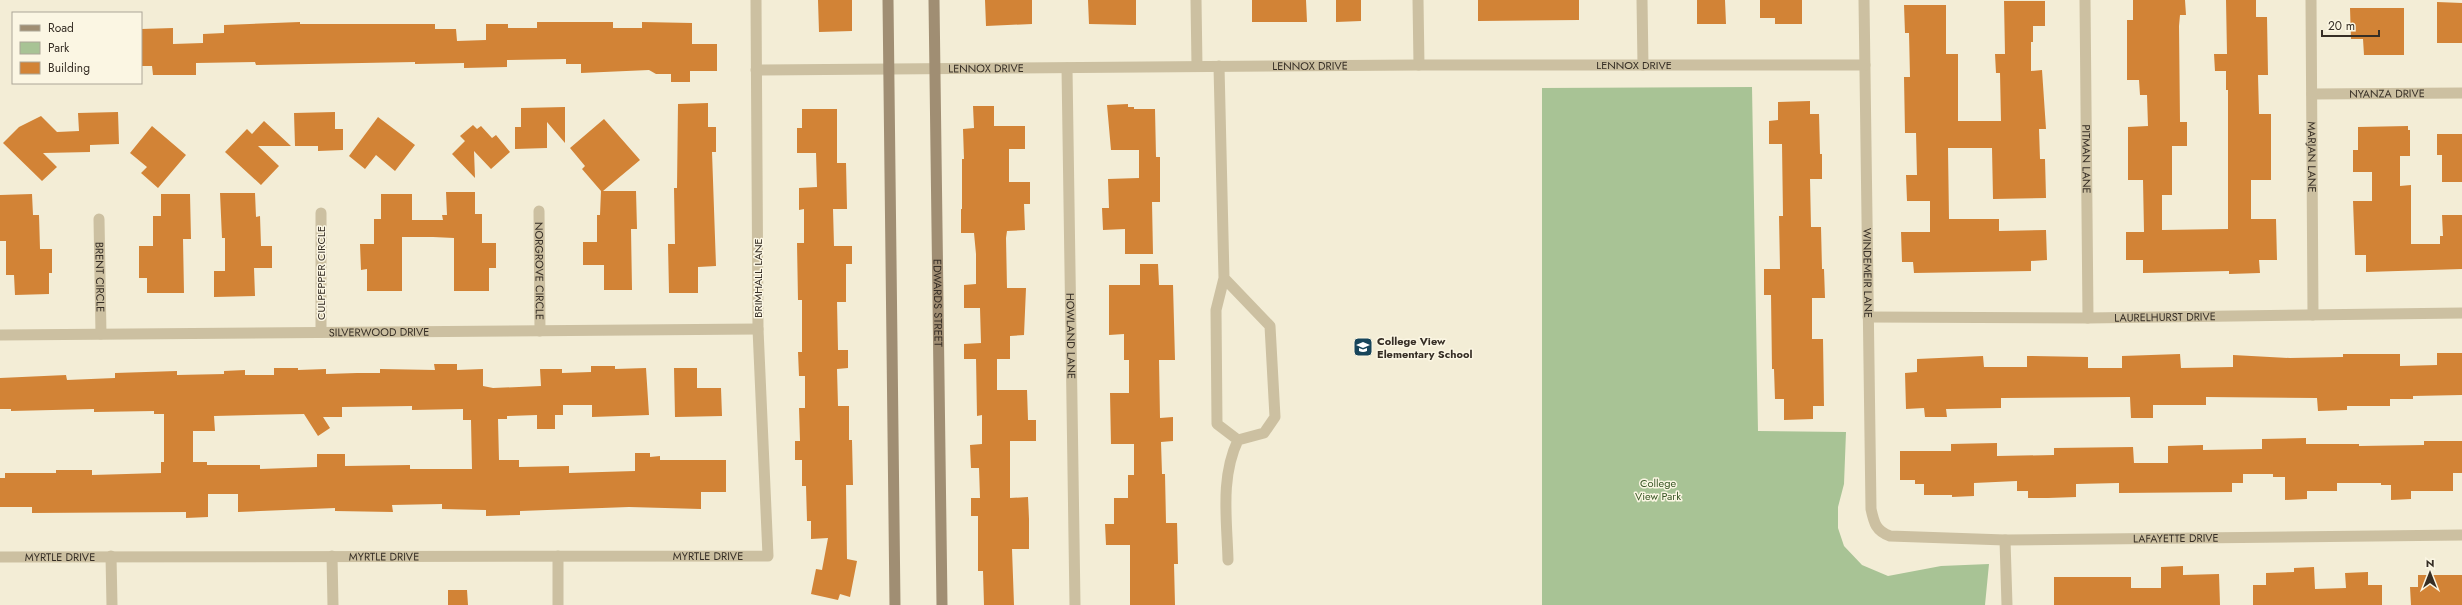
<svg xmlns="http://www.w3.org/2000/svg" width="2462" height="605" font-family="Jost,sans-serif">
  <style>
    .green { fill: #a8c395 }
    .building { fill: #d28336; fill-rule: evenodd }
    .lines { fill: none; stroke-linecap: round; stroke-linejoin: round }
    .service { stroke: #ccc0a1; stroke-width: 11 }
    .minor { stroke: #ccc0a1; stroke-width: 11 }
    .secondary { stroke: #a08e73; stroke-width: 11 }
    .labels { text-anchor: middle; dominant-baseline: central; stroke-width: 3; stroke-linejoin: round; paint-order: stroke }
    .street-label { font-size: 11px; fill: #362e25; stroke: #fbf6e3 }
    .poi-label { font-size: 11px; font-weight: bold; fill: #362e25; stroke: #fbf6e3; text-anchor: start }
    .park-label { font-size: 11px; fill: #395626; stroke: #fbf6e3 }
  </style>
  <rect width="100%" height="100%" fill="#f3edd6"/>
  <!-- green -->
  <path class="green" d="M1752,87L1758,431L1846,432L1844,484L1838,507V528L1844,546L1862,565L1888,576L1941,566L1989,564L1985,605H1542V88Z"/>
  <!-- building -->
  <path class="building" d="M818,0H852V31L819,32Z
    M985,0H1032V24L986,26Z
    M1088,0H1136V25L1089,24Z
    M1252,0H1306L1307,22H1252Z
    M1336,0H1361V21L1336,22Z
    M1478,0H1579V20L1478,21Z
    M1697,0H1725L1726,24H1697Z
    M1760,0H1802V24H1775V18H1760Z
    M2133,0H2185L2186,15H2180L2179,26L2180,122H2187V146H2172V195H2162V230L2228,229V90H2226V71H2215L2214,54H2227L2226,0H2256V17H2267L2268,75H2258L2259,114H2271V180H2251V219H2276L2277,260H2259L2260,273L2229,274V271L2143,273V260H2126V232H2144L2143,180H2128V127L2148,126L2147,95H2140L2139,80H2127V20H2133Z
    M2004,1H2045V26H2033V42H2031V71L2042,70L2046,129H2039L2040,159H2045L2046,198L1993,199L1992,148H1948L1949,219H1999V231L2046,230L2047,260L2031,261V271L1914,273L1913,262H1902L1901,232H1930V201H1907L1906,175H1917L1916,133H1905L1904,77H1910L1909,33H1905L1904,5H1946V54H1958V121H2001L2000,73H1996L1995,54H2005Z
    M2437,2L2462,3V43H2437Z
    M2350,8H2404V55H2364L2363,39H2351Z
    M300,22V24H435V29H456L457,41L486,40V24H508V28H537V22H613V28H642V22L692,23V44H717V71H690V82H671V74H656L649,70L581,73V64H566V59L507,60V67L464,68V63L415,64V62L256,65L255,62L196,63V75H153L152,66H141V29L173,28V44L203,43V34L224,33V25Z
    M1810,101V114H1819L1820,154H1822V179H1810L1811,227H1821L1822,269H1824L1825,298H1812V339H1823L1824,406H1813V419L1784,420V399H1775L1774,369H1772L1771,295H1764V269H1780L1779,216H1783L1782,144H1769V121L1778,120V102Z
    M708,103V127H716V152H712L716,266L698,267V293H669L668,244H675L674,188H677L678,104Z
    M1128,104V107H1134V109H1155L1156,157H1160V202H1152L1153,254H1125V229L1103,230L1102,208H1109L1108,179L1139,178V150H1111L1107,105Z
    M973,106H994V126H1025V149H1009V182H1030V204H1024L1025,230L1007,231L1006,238L1007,288H1026L1024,335L1010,336V359H997V390H1027L1028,420H1036V441H1010V498L1028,497L1029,519V549H1012L1014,605H984L983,571H978V516H971V498H980L979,468H971L970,445L982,444V415L977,416L976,359H964V344L981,343L980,308H964V285L976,284V254L974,233H961V209H962V159H964L963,129L974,128Z
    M565,107V143L547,122V148L515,149V127H521V108Z
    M802,109H837V163H846L847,209H833L834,246H852V264H846V302H837L838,350H848V368L837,369L838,406H849V440H852L853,485H846L847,559L857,561L850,597L840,594L838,600L811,594L816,569L822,570L828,538L811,539V521H807L806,486H802V460H795V441H800L799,408H805V376H799L798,352H802V300H798L797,243H804V209L799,210V188L817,187L816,153H797V128H802Z
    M118,112L119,144L90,145V152L43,153L57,167L42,181L3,143L19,127L41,116L57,132L79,131L78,113Z
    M335,112V129H343V150L318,151V146H295L294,113Z
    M378,117L415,145L395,171L376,155L365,169L349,156Z
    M604,119L640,160L603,191H636L637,229H631L632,290H604V265H583V242H597V215H600L601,191L582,169L585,166L570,148Z
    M264,121L291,146H258L279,166L261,185L225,152L247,129L252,134Z
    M473,125L477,129L481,126L492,138L496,135L510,152L491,169L474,151L475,178L452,154L465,141L460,136Z
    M152,126L186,155L158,188L141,173L147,167L130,153Z
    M2408,126V130H2410V156H2400V186L2411,185V244H2440V236H2443L2442,215H2462V269L2366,272V255H2355L2353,201H2372V172H2353V150H2358V127Z
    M2437,134H2462V182H2442V155H2437Z
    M446,192H475V214H482V243H496V268H489V291H454V238L433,237H402V291H367V269L361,270L360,244H374V219H381V194H412V220H443L442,215H447Z
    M220,193H255L256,217L260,216L261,246H272V268H254L255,296L214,297V271H225V238H222Z
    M32,194L33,215H39L40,249H52V273H49V294L15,295L14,275H6V241H0V195Z
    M161,194H190L191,239H183L184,293H147V278H139V246H153V216H161Z
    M1140,264H1158L1159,285H1173L1175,360H1159L1160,418L1173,417V441L1161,442L1162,474H1165L1166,523H1177L1178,564H1174L1175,605H1130V545H1106L1105,524H1114V498H1128V475H1134V444H1111L1110,393H1129V360H1124V334L1109,335V285H1140Z
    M2437,353H2462V395L2413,396V399H2390V406H2347V410L2318,411L2317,398L2206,397V405H2153V418H2131L2130,397L2001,398V408L1946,409L1947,417H1925L1924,408L1906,409L1905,373L1917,372V359L1983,356L1984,367H2027V356L2088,357V368H2122V356L2180,354L2181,368L2233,367V355L2290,358L2343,357V354H2400V366L2437,365Z
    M434,364H457V370L483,369V386L493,388L541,386L540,369H562V373L591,372V366H615V369L646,368L649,415L592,417V405H563V415H555V429H537V415L507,416V419H498L499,460H519V467L569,466V473L635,471V453H650V457L660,456V460H726V492H701V509L629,507L520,511V515L486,516V510L442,509V504L392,505L393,512L335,511V508L238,512V494H208V517L186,518V512L32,513V507H0V478H5V473H56V470H92V475L161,473V462H164V414H154V411L94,412V409L11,411V409H0V378L66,375L67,380L115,378V373L177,371V375L224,374V371L245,370V375H274V368H298V370L326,369V374L357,373H380V369L435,370ZM412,406V410L463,409V420H471L472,469H410V465L345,466V454H317V467L260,469V465H207V462H193V431H215L214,416L304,414L318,436L330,428L323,417H342V407Z
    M674,368H697V388H721L722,416L675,417Z
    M2306,438V444H2359V446L2424,445V441H2462V473H2453V491H2411V499L2391,500V485H2381V483H2337V491H2307V499L2285,500V477H2273V474H2243V483H2232V492L2119,493V483L2076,484V497L2048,498H2028V491H2017V481L1974,483V496L1952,497V495H1924V484H1915V480H1900V451H1951V444L1997,443V456L2054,455V448L2133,447L2134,463H2168V446L2203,445V450L2262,449V439Z
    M2183,566V575L2219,574L2220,605H2054V577H2131V588H2161V567Z
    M2314,567L2315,589L2346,588L2345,573L2368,572V585H2382V605H2253V585H2266V573L2294,572V568Z
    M2418,575H2462V605H2411L2410,587H2418Z
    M448,590H467L468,605H448Z"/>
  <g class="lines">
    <!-- service -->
    <path class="service" d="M1219,66L1224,278L1216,310L1217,424L1238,440L1264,433L1275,417L1270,326L1224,278
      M1228,560C1227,520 1220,478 1238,440"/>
    <!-- minor -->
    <g class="minor">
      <path d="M1196,0L1197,66"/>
      <path d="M1418,0L1419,65"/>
      <path d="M1642,0L1643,65"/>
      <path id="s1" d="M1864,0L1871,509C1874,523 1876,531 1890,536L2005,540L2462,535"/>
      <path id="s2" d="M2085,0L2088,318"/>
      <path id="s3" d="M2311,0L2313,315"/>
      <path id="s4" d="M1067,68L1075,605"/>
      <path id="s5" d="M756,70L1419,65H1865"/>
      <path id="s6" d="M2312,94L2462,93"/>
      <path id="s7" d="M539,211L540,331"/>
      <path d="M321,213V332"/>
      <path id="s8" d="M99,219L101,334"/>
      <path id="s9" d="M1868,317L2088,318L2462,313"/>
      <path id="s10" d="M0,335L758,329"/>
      <path d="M2005,540L2007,605"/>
      <path d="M111,556L112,605"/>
      <path d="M332,556L333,605"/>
      <path d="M558,556V605"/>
      <path id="s11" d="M0,557L768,556L758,329L756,0"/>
    </g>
    <!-- secondary -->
    <g class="secondary">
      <path d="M888,0L895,605"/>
      <path id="s12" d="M934,0L942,605"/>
    </g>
  </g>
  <!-- icons -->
  <defs>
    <symbol id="school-square" viewBox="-11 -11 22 22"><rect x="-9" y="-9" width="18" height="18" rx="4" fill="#17455b" stroke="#fbf6e3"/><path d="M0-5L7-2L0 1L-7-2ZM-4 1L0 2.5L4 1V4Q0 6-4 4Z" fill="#fff"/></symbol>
  </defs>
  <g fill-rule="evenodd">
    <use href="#school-square" x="1352" y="336" width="22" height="22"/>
  </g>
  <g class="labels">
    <!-- street labels -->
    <g class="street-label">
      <text stroke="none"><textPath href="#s5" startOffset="554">LENNOX DRIVE</textPath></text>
      <text stroke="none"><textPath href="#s5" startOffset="878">LENNOX DRIVE</textPath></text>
      <text stroke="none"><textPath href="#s5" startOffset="230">LENNOX DRIVE</textPath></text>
      <text stroke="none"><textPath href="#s6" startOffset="75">NYANZA DRIVE</textPath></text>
      <text stroke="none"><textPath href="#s3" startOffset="157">MARJAN LANE</textPath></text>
      <text stroke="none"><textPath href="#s2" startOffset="159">PITMAN LANE</textPath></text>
      <text stroke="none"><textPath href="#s7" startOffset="60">NORGROVE CIRCLE</textPath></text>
      <text transform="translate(321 273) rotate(-90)">CULPEPPER CIRCLE</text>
      <text stroke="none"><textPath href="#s1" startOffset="273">WINDEMEIR LANE</textPath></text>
      <text stroke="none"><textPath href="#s8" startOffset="58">BRENT CIRCLE</textPath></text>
      <text transform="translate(758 278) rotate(-90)">BRIMHALL LANE</text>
      <text stroke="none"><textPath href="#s12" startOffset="303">EDWARDS STREET</textPath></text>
      <text stroke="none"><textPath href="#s9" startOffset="297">LAURELHURST DRIVE</textPath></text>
      <text stroke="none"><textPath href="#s10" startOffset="379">SILVERWOOD DRIVE</textPath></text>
      <text stroke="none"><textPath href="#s4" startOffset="268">HOWLAND LANE</textPath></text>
      <text stroke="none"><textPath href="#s1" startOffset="830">LAFAYETTE DRIVE</textPath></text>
      <text stroke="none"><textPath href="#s11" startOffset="384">MYRTLE DRIVE</textPath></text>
      <text stroke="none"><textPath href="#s11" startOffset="708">MYRTLE DRIVE</textPath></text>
      <text stroke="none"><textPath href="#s11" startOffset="60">MYRTLE DRIVE</textPath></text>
    </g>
    <!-- poi labels -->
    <g class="poi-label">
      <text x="1377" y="341">College View<tspan x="1377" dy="13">Elementary School</tspan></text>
    </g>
    <!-- park labels -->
    <g class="park-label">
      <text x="1658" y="483">College<tspan x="1658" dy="13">View Park</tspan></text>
    </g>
  </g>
  <!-- legend -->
  <rect x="12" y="12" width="130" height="72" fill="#fbf6e3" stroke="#aca697"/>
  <rect x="20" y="25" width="20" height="6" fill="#a08e73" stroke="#aca697"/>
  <text x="48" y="32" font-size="12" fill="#362e25">Road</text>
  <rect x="20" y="42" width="20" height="12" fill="#a8c395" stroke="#aca697"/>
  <text x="48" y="52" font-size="12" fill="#362e25">Park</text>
  <rect x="20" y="62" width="20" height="12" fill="#d28336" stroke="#aca697"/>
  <text x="48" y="72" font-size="12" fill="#362e25">Building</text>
  <!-- north arrow -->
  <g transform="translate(2430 573)" stroke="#fbf6e3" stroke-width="3" paint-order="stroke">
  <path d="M0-3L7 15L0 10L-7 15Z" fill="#362e25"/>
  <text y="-6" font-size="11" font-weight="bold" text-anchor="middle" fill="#362e25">N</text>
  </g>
  <!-- scale -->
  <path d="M2322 30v6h57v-6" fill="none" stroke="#362e25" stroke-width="2"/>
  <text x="2328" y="30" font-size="12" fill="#362e25" stroke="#fbf6e3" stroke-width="3" paint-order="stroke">20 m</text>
</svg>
